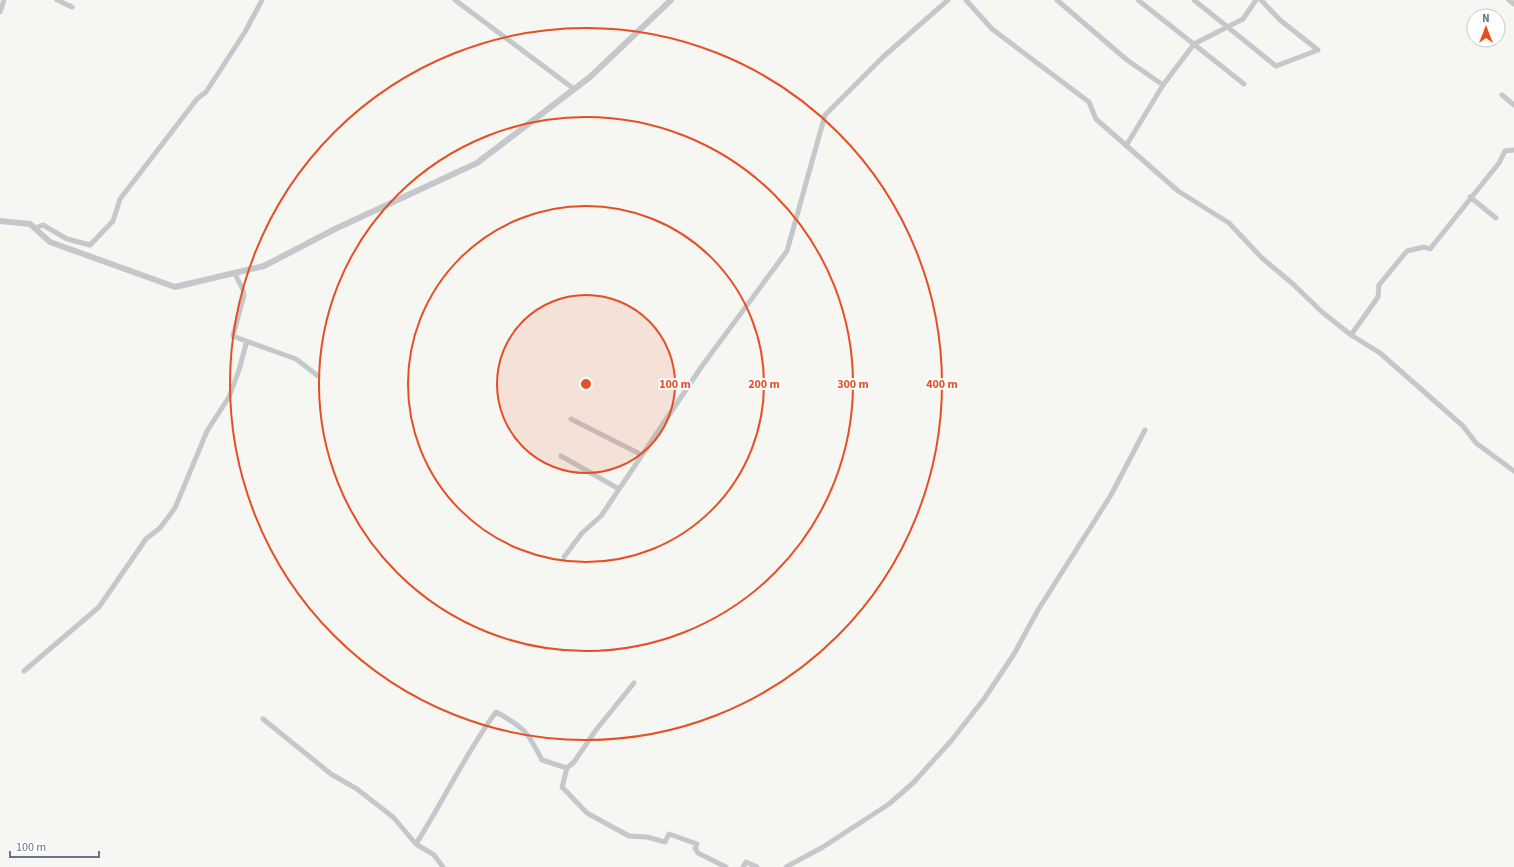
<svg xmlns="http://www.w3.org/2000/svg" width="1514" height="867" font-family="'Source Sans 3',sans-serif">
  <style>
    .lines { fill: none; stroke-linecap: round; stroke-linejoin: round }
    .minor { stroke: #c4c8cb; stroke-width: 5 }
    .tertiary { stroke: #c4c8cb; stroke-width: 6 }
    .ring { fill: none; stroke: #e64f24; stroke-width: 2 }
    .centre { fill: #e64f24; stroke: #fff; stroke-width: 2 }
    .ring-label { font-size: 12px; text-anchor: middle; font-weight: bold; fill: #e64f24; stroke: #fff; stroke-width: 4; stroke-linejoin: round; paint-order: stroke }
  </style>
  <rect width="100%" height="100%" fill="#f6f6f3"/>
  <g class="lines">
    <!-- minor -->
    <path class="minor" d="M57,0L72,7
      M455,0L574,89
      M966,0L992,29L1089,102L1096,119L1178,191L1229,223L1262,258L1293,284L1322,312L1351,335L1380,353L1463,426L1476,443L1514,471
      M1057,0L1127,60L1163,85
      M1138,0L1244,84
      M1194,0L1276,66L1318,50
      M1261,0L1280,20L1318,50
      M1509,0L1514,4
      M0,12L4,0
      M1502,95L1514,105
      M1126,146L1163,85L1194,44L1243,19L1256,0
      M1470,197L1496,218
      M35,228L43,225L67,239L90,245L113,221L120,199L197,99L206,92L245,32L262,0
      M1351,335L1378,297L1379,285L1407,251L1424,247L1430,249L1499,163L1505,151L1514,150
      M246,341L296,359L318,376
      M571,419L642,455
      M561,456L619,489
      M564,557L582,533L601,516L702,366L787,251L825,115L883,57L948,0
      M24,671L99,607L146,539L160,528L175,508L207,431L229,397L239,370L246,344V341L233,336L244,295L243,290L235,274
      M263,719L331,774L357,789L393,817L416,844L434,855L443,867
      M567,768L562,787L587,813L629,836L647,837L665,842L669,834L697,844L695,848L698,853L726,867
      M416,844C444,800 465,754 496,712C525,728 527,731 542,760L567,768L574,762L596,730L634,683
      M743,867L746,862L757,867
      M786,867L823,847L889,804L913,783L951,741L984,699L1014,654L1038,610L1111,495L1145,430"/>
    <!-- tertiary -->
    <path class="tertiary" d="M0,221L30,224L50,242L175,287L264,266L335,229L477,163L590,77L671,0"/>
  </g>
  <!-- distance rings -->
  <circle cx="586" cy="384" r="89" fill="#e64f24" fill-opacity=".12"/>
  <g class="ring">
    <circle cx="586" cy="384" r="89"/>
    <circle cx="586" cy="384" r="178"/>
    <circle cx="586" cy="384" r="267"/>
    <circle cx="586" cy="384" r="356"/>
  </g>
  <circle cx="586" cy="384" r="6" class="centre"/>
  <g class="ring-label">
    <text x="675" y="388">100 m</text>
    <text x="764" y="388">200 m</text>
    <text x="853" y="388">300 m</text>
    <text x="942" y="388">400 m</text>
  </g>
  <!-- north arrow -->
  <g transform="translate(1486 28)"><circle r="19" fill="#ffffff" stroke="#c1c9ce"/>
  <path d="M0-3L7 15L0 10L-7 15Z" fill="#e64f24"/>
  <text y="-6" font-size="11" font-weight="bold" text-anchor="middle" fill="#657785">N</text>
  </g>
  <!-- scale -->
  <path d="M10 851v6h89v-6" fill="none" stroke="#657785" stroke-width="2"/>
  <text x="16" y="851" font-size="12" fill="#657785" stroke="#ffffff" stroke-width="3" paint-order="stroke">100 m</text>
</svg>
